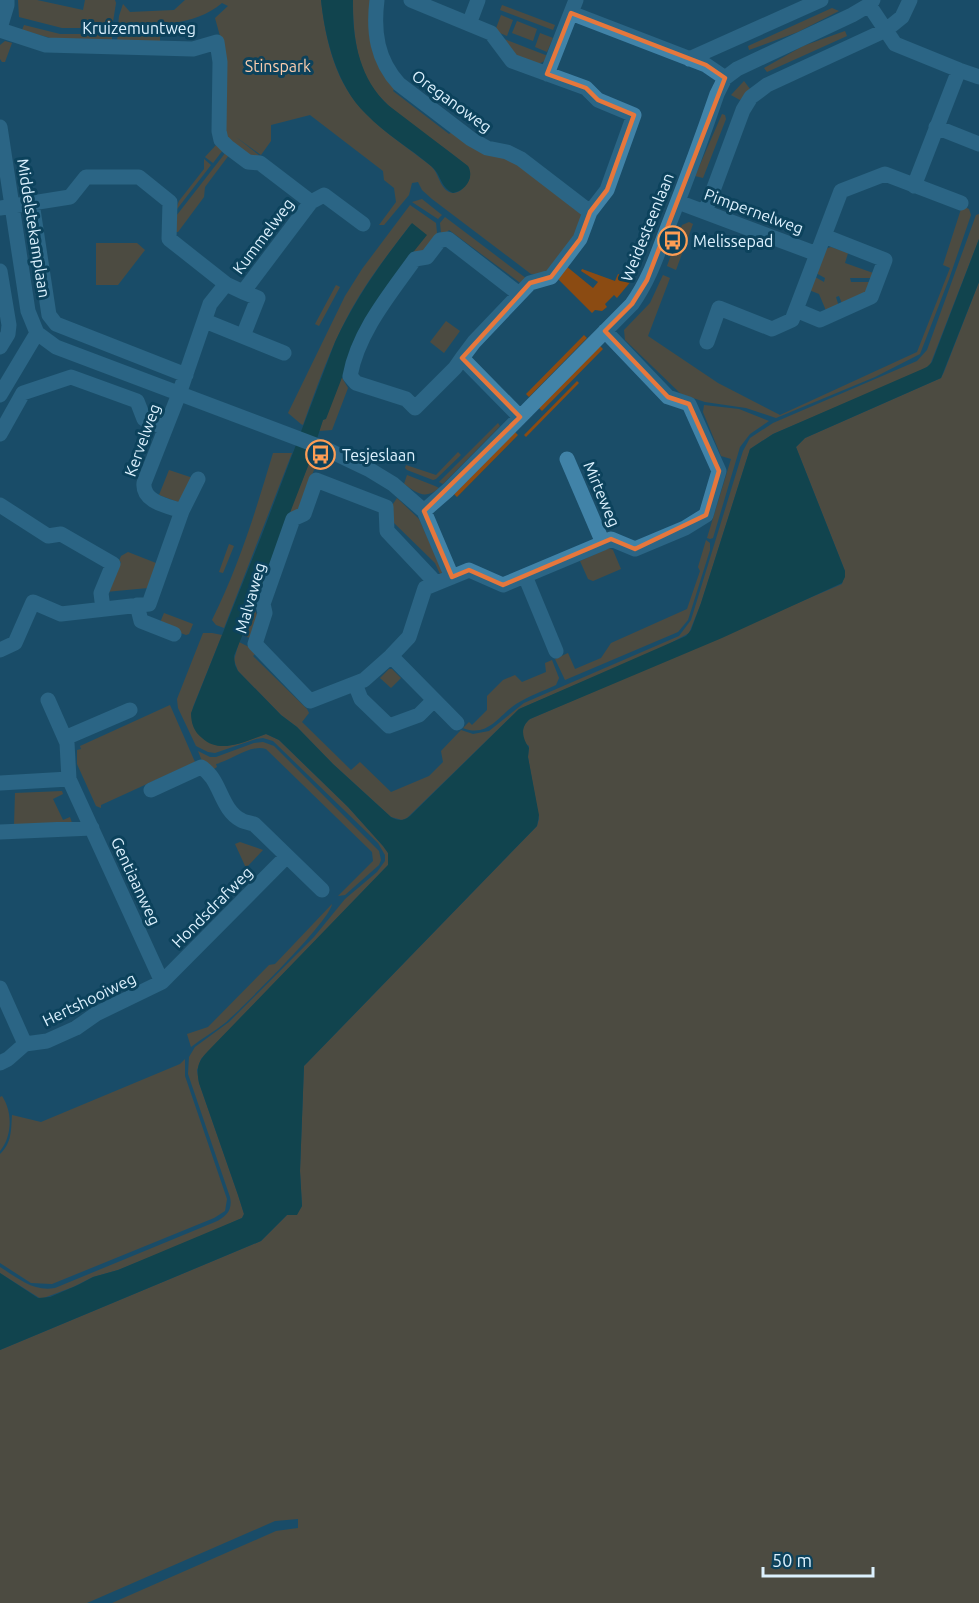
<svg xmlns="http://www.w3.org/2000/svg" width="979" height="1603" font-family="Ubuntu,sans-serif">
  <style>
    .green { fill: #8b4b12 }
    .water { fill: #083a30 }
    .lines { fill: none; stroke-linecap: round; stroke-linejoin: round }
    .minor { stroke: #4183a8; stroke-width: 15 }
    .marked { fill: none; stroke: #e6773c; stroke-width: 4.5; stroke-linejoin: round }
    .labels { text-anchor: middle; dominant-baseline: central; stroke-width: 6; stroke-linejoin: round; paint-order: stroke }
    .street-label { font-size: 16px; fill: #dcf1fe; stroke: #0c425c }
    .park-label { font-size: 16px; fill: #fbcdae; stroke: #0c425c }
    .poi-label { font-size: 16px; fill: #dcf1fe; stroke: #0c425c; text-anchor: start }
  </style>
  <rect width="100%" height="100%" fill="#1a4d68"/>
  <!-- green -->
  <path class="green" d="M18,0H37L83,10L85,0H115L116,3L112,28H62L19,17Z
    M185,0H321C324,29 331,63 346,88C366,122 401,142 431,166C439,173 439,187 449,192C459,196 466,186 470,178L469,168C442,143 398,120 376,92C356,67 353,31 353,0H372L395,87L393,91L449,134L453,131L512,160L584,213L575,236L545,274H531L432,199L422,190L418,182L412,183L409,195L384,225H379L396,202L394,188L384,180L383,171L310,115L271,125V141L261,155L236,137L260,156L252,157L226,139L220,36L215,18L228,6L222,3C194,27 153,25 118,27L119,16L123,4L130,12L174,10Z
    M502,5L555,25L553,30L500,10Z
    M832,8L839,11L798,32L749,50L748,46Z
    M501,15L513,20L507,36L495,31Z
    M517,21L537,29L533,41L512,33Z
    M24,25L60,34H112V40L54,39L22,30Z
    M165,30L164,37H160V41H117L118,34Z
    M845,31L847,36L767,72L764,68L803,46Z
    M540,33L553,38L547,52L535,47Z
    M499,37L548,56L547,60L536,65L515,57Z
    M5,41L12,43L5,62H2L0,59V45Z
    M744,81L750,89L740,100L731,95Z
    M722,114L725,115L726,119L703,178L695,176Z
    M216,145L223,150L213,163L205,157Z
    M226,152L229,155L205,187L204,197L178,232H173V220Z
    M204,159L211,165L174,213L179,201L204,169Z
    M422,199L442,215L438,219L412,202Z
    M410,205L436,223L437,233L422,255H411V224C390,252 368,279 351,310C331,346 317,386 303,425L301,424L288,413L345,296L362,269Z
    M962,206L969,209L971,215L949,279L920,354L875,377L776,418L746,408L705,402L681,394L625,340L624,330L650,303L663,275L670,278L648,336L718,383L780,415L917,352L950,268L943,265Z
    M979,214V239L930,365L917,373L773,434L750,449L701,603L689,633L656,651L519,709L407,818L402,820L391,817L333,764L297,727L281,715L238,671L234,660L239,642L249,647L256,653L253,656L307,709L309,713L302,722L351,770L360,762L391,792L429,776L443,762L441,751L461,730L473,734L489,731L524,703L679,636L691,620L743,451L750,438L773,423L917,361L927,350L976,215Z
    M445,217L527,279L523,285L449,230L447,232L441,233L440,223Z
    M689,222L693,224L676,270L667,266L682,225Z
    M96,243H137L145,250L118,285H96Z
    M831,247L848,253L845,263L876,274L875,278H850L851,282H873L868,295L843,306L839,296L836,297L839,307L827,313L819,294L809,290L815,277L824,282L825,278L816,273L825,249Z
    M566,266L593,288L598,282L581,271L582,269L615,281L618,274L632,280L617,298L614,295L605,304L607,307L602,311L595,310L592,313L557,278Z
    M979,282V1603H112L276,1531L298,1528V1519L275,1521L87,1603H0V1350L261,1241L287,1215L297,1214L302,1206L300,1171L304,1066L537,826L539,819L528,757L529,746L525,743C522,734 521,726 530,719L842,584L845,571L796,447L805,438L941,378L944,372Z
    M336,285L340,287L319,326L315,324Z
    M446,321L460,331L444,353L430,342Z
    M584,335L587,338L529,397L526,394Z
    M600,346L603,349L542,411L539,408Z
    M341,376L348,388L332,430L319,431L323,420L326,418Z
    M577,381L579,383L526,437L524,435Z
    M704,405L739,409L769,421L750,434L740,447L713,538L710,539L707,538L731,459L721,456L703,412Z
    M498,423L500,426L443,484L439,482Z
    M515,432L518,435L457,497L454,494Z
    M458,452L461,455L436,479L433,480L407,470L405,468L406,465L436,475Z
    M273,453H292L224,628L216,625L212,620C239,566 256,510 273,453Z
    M310,461L315,467L299,510L289,513Z
    M169,470L193,478L183,504L159,495Z
    M407,475L435,486L439,488C425,500 417,493 404,484Z
    M397,498L419,519L443,572L440,574L435,563L393,522V504Z
    M706,540L710,543V550L688,620L678,632L565,680L555,659L568,653L575,669L601,658L611,643L687,609L700,571L698,567Z
    M229,544L234,546L223,573L219,572Z
    M609,548L613,550L621,569L593,581L588,579L580,561Z
    M128,552L156,563L157,566L148,588L105,592L121,562L119,561L121,556Z
    M254,608L257,615L250,638L241,635Z
    M164,613L193,624L189,634L186,635L159,625Z
    M203,633H212L222,635L193,707C191,718 191,725 199,734C219,756 242,742 266,734L279,740L348,807L383,846L388,853V865L201,1059L197,1070L199,1083L238,1195L244,1214L242,1218L191,1241L118,1270L93,1277L73,1287L41,1299L0,1273V1267C18,1278 33,1292 55,1288L215,1222C226,1217 233,1210 230,1197L188,1074L189,1057L195,1047L229,1022L314,937L345,899L377,872L385,861V855L378,843L273,741L263,738L256,739L215,753L208,752L196,746L178,708L177,699Z
    M552,660L559,678L556,685C543,691 529,696 516,704C498,716 488,738 463,728L469,722L472,725L487,710V696L503,680L515,675L522,682L546,672L545,663Z
    M389,669H392L401,678L391,688L380,678Z
    M170,705L195,762L101,805V808L96,806L77,764V750L81,749L80,746Z
    M263,742L274,746L379,851L381,860L379,865L345,895L338,896L373,861L372,852L266,749C250,744 230,761 216,764L217,767L214,769L202,761L198,751L210,757H216L254,743Z
    M62,791L63,794L53,799L63,820L70,817L72,823L14,826L15,793Z
    M240,842L263,850L246,868L235,844Z
    M332,904C330,921 243,1007 225,1023C214,1032 202,1038 191,1047L187,1034L208,1027L269,965L275,964Z
    M185,1059V1076L227,1199L225,1211L214,1218L52,1284L31,1283L0,1263V1154C12,1143 11,1130 12,1115L41,1122L180,1064Z
    M2,1096C13,1112 12,1137 0,1151V1097Z"/>
  <!-- water -->
  <path class="water" d="M321,0H353C352,38 359,78 388,105L468,166C475,178 465,191 453,193C439,186 442,175 431,166C410,148 385,134 366,114C337,86 325,39 321,0Z
    M412,223L427,235L411,255L355,344L326,419L323,420L310,461L251,614L234,656L235,665L238,671L281,715L297,727L333,764L391,817C398,821 404,821 410,816L519,709L686,636L691,630L701,603L750,449L773,434L927,367L932,362L979,239V282L941,378L805,438L796,447L845,571V577L842,583L722,638L530,719C519,728 523,739 529,748L528,757L539,815L537,826L304,1066L300,1171L302,1206L297,1215H287L261,1241L0,1350V1273L38,1298L50,1297L78,1285L93,1277L118,1270L242,1218L244,1214L238,1195L199,1083C196,1068 198,1061 208,1051L388,865V853L383,846L348,807L279,740L266,734C246,741 220,755 202,738C194,732 191,723 191,713L261,537L335,342C355,299 382,261 412,223Z"/>
  <g class="lines">
    <!-- minor -->
    <path class="minor" d="M377,0C373,32 377,60 399,84L471,139L487,148L507,152L521,159L590,212
      M411,0L491,33L512,61L586,88L598,100L634,115L607,190L590,212L580,239L551,277L530,283L474,342L462,358L520,417
      M869,5L895,44L959,70
      M571,13L706,65L725,78
      M469,24L478,0
      M0,28L7,5V0
      M0,30L46,45L193,49L217,42L220,62L219,131L221,140L228,147L248,162L260,163L311,202
      M689,59L821,0
      M547,74L576,0
      M0,127L28,311L37,333
      M936,127L979,144
      M914,186L959,70L979,77
      M678,202L817,254
      M32,203L49,315L56,324L186,375
      M0,208L70,197L86,177H139L170,202L169,239L226,284
      M705,212L743,110L751,97L767,85L886,30L902,17L910,0
      M0,271L9,325L8,334L0,347
      M796,310L820,320L871,297L885,260L824,236
      M205,321L284,353
      M37,333L56,347L326,449L370,470L393,484L424,511L452,577
      M243,336L258,298L243,292
      M707,342L719,308L772,329L792,320L841,191L885,174L961,203
      M462,358L455,368L415,408L406,399L356,383L350,376C358,332 390,294 415,259L427,257L440,240L448,239L519,294
      M0,395L37,333
      M0,434L23,393L71,377L137,401L144,419L165,428
      M0,505L48,536L61,534L113,564L101,593L103,609
      M182,511L198,479
      M424,511L448,490L632,304C650,279 658,252 669,224C686,181 702,138 717,94L725,78L737,69L852,15L869,5L873,0
      M603,543L611,539L635,549L685,528L706,515L719,471L689,404L668,397L605,331
      M525,576L556,651
      M436,583L387,531L386,507L316,480L304,514L293,519L263,604L265,613L255,644L310,701L364,680L391,656L409,637L425,588L469,570L503,585L603,543L567,459
      M137,605L141,621L174,634
      M0,650L15,643L33,602L61,614L149,604L182,511C168,506 142,502 144,483L179,394L210,304L226,284L243,292L311,202L324,195L363,224
      M391,656L457,723
      M355,684L361,699L389,726L419,715L434,700
      M48,700L67,743L69,779
      M65,738L130,710
      M0,783L69,779L162,982
      M151,790L201,767C221,779 220,809 241,820C244,822 250,823 254,824L322,890
      M0,832L92,828
      M0,988L25,1044
      M0,1063L8,1059L25,1044L47,1041L76,1028L96,1014L162,982L287,856"/>
  </g>
  <!-- marked area -->
  <path d="M0 0H979V1603H0ZM571,13L706,65L725,78L647,280L632,304L605,331L668,397L689,404L719,471L706,515L635,549L611,539L503,585L469,570L452,577L424,511L520,417L462,358L530,283L551,277L580,239L590,212L607,190L634,115L598,100L586,88L547,74Z" fill="#1a4d68" fill-opacity=".55" fill-rule="evenodd"/>
  <path class="marked" d="M571,13L706,65L725,78L647,280L632,304L605,331L668,397L689,404L719,471L706,515L635,549L611,539L503,585L469,570L452,577L424,511L520,417L462,358L530,283L551,277L580,239L590,212L607,190L634,115L598,100L586,88L547,74Z"/>
  <!-- icons -->
  <defs>
    <symbol id="bus-ring" viewBox="-11 -11 22 22"><circle r="9.5" fill="#0c425c" stroke="#fd9d54" stroke-width="1.5"/><path d="M-5-6H5V4H4V6H2V4H-2V6H-4V4H-5ZM-3.5-4V0h7V-4ZM-3.5 1.2v1.5H-2V1.2ZM2 1.2v1.5H3.5V1.2Z" fill="#fd9d54"/></symbol>
  </defs>
  <g fill-rule="evenodd">
    <use href="#bus-ring" x="656" y="224" width="33" height="33"/>
    <use href="#bus-ring" x="304" y="438" width="33" height="33"/>
  </g>
  <g class="labels">
    <!-- street labels -->
    <g class="street-label">
      <text x="139" y="28">Kruizemuntweg</text>
      <text transform="translate(452 101) rotate(36)">Oreganoweg</text>
      <text transform="translate(754 211) rotate(20)">Pimpernelweg</text>
      <text transform="translate(647 227) rotate(-68)">Weidesteenlaan</text>
      <text transform="translate(34 228) rotate(81)">Middelstekamplaan</text>
      <text transform="translate(263 236) rotate(-53)">Kummelweg</text>
      <text transform="translate(142 440) rotate(-70)">Kervelweg</text>
      <text transform="translate(602 494) rotate(67)">Mirteweg</text>
      <text transform="translate(250 598) rotate(-74)">Malvaweg</text>
      <text transform="translate(136 881) rotate(65)">Gentiaanweg</text>
      <text transform="translate(212 907) rotate(-45)">Hondsdrafweg</text>
      <text transform="translate(89 999) rotate(-26)">Hertshooiweg</text>
    </g>
    <!-- park labels -->
    <g class="park-label">
      <text x="278" y="66">Stinspark</text>
    </g>
    <!-- poi labels -->
    <g class="poi-label">
      <text x="693" y="241">Melissepad</text>
      <text x="342" y="455">Tesjeslaan</text>
    </g>
  </g>
  <!-- scale -->
  <path d="M763 1567v9h110v-9" fill="none" stroke="#dcf1fe" stroke-width="3"/>
  <text x="772" y="1567" font-size="18" fill="#dcf1fe" stroke="#0c425c" stroke-width="4.5" paint-order="stroke">50 m</text>
</svg>
